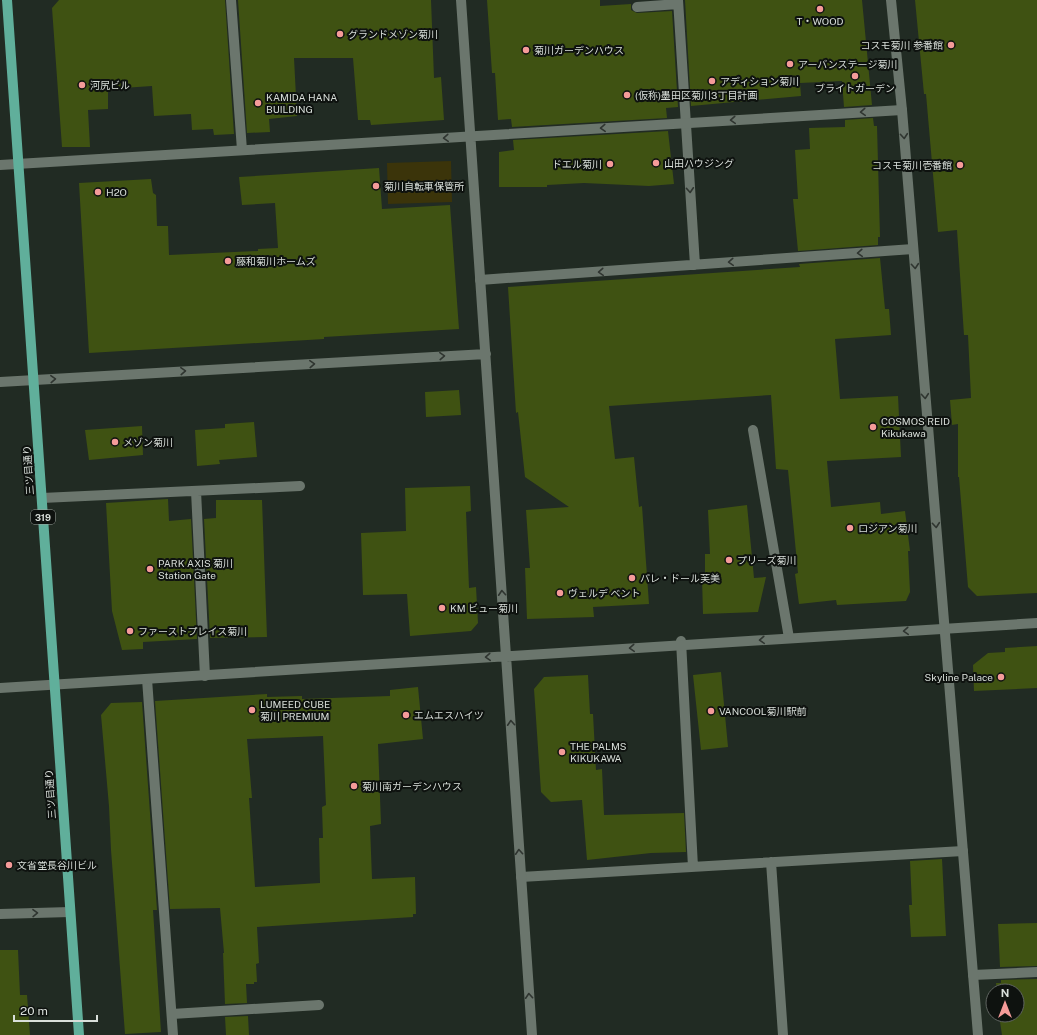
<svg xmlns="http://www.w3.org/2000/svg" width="1037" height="1035" font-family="'Public Sans','Noto Sans JP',sans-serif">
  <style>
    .green { fill: #3b340a }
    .building { fill: #3f5212; fill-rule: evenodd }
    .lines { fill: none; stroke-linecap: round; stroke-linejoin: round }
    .service { stroke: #6b766d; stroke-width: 10 }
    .minor { stroke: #6b766d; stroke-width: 10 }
    .tertiary { stroke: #6b766d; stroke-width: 10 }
    .primary { stroke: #60af9b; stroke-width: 10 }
    .oneway { stroke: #2f3530 }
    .poi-dot { fill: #f59b99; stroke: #0e120f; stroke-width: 1.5 }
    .labels { text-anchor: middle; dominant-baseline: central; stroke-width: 4; stroke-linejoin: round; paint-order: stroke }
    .shield { fill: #0e120f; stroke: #9ca29d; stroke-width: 1 }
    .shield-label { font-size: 9px; font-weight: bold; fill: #d9dfda }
    .poi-label { font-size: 10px; fill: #d9dfda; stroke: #0e120f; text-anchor: start }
    .street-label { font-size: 10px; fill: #d9dfda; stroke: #0e120f }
  </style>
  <rect width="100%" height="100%" fill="#212b23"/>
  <!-- green -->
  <path class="green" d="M451,161L452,202L388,204L387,163Z"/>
  <!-- building -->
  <path class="building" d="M59,0H225L234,134L214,135L213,129L192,130L191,114L154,116L152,86L108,89V109L88,110L90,147H62L52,8Z
    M238,0H431L434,78L441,77L444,120L371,125L370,120H358L353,58H294L297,116L269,119L270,132L247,133Z
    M487,0H600V6L631,4V10L637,13L672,11L678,107L666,108L667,118L512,127L511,119L498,120L495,73H492Z
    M685,0H862L872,105L844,107L842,81L800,83L801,96L691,106Z
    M915,0H1037V593L977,596L968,587L959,477H958V424L952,425L950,400L971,398L968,335H964L957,230L938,232L926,94H924Z
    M873,118L874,126H877L880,237H878V245L798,251L793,199H798L795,150L810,149L809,128L845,127V120Z
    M668,131L674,184L649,186L584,183L547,185V187H499V152L514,150L513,140Z
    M379,168L382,209L450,205L459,329L324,337V339L89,353L79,183L151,179L153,193L156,195L157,226H168L169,255L258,251V249L278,248L275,203L242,205L239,177Z
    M880,258L885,309H889L891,335L835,339L840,399L898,396L901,457L827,461L831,507L880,502L881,514L905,511L910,551H908L910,592L906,601L837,605L836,600L799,604L795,574L798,573L788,470L776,469L771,395L609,406L615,459L634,457L639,507L642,506L649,604L593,607L594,617L527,619L525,568H530L526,510L569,507L525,477L518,412L516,413L508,287L800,267L799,264Z
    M459,390L461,415L426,417L425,392Z
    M254,422L257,457L219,460L220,464L197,466L195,430L225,428V424Z
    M142,426L143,455L89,460L85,430Z
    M470,486L471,511L466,512L469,588L476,587L478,623L471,631L410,636L407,594L363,595L361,533L406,531L405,488Z
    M168,499L169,521L191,519L197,639L143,642V649L122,650L112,611L106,503Z
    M216,500H262L267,637L210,638L204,519L216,518Z
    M747,505L754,578L766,577L758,612L703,614L702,577H705V554H710L708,510Z
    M1037,646V688L974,691L973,665L988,653L1005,652V648Z
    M721,672L728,747L701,750L693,675Z
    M588,675L590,714H593L596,770L602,769L604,815L684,813L686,852L651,853L587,860L582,800L551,802L541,792L534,689L544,677Z
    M418,687L423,739L378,744L381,824L370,826L372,879L415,877L416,914H413V917L257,927L259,963L256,964L257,982H254V984H246L247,1003L225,1004L223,953H224L220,908L170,909L155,701L267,694V697L302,696V699L390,696V690ZM323,736L326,805L322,807L323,838H319L320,883L255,887L249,798H252L247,739Z
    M142,702L157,910H153L161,1032L125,1034L111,850L109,806L101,715L111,703Z
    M942,859L946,936L911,937L909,905H912L910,861Z
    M1037,923V966L1000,967L998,924Z
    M0,950H18L20,995H27L30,1035H0Z
    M1037,979V1035H1002L999,1015H1017V991H997L996,983H1001V980Z
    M248,1016L249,1035H226L225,1017Z"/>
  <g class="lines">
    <!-- service -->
    <path class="service" d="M231,0L242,150
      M678,0L695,265
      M637,7L678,4
      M480,280L913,249
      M753,430L789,638
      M196,491L205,676
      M42,498L300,486
      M681,641L693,867
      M147,679L173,1035
      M771,862L783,1035
      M521,877L963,851
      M973,975L1037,972
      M172,1014L319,1005"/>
    <!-- minor -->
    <path class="minor" d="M461,0L532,1035
      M0,165L902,110
      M0,382L486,354
      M0,688L1037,623
      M0,914L70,912"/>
    <!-- tertiary -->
    <path class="tertiary" d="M891,0L902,110L978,1035"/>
    <!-- primary -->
    <path class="primary" d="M7,0L79,1035"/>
  </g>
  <!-- one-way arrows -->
  <defs><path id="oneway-chevron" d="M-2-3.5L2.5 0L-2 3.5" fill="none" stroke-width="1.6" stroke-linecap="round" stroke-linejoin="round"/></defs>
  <g class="oneway">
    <use href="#oneway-chevron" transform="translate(863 112) rotate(176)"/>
    <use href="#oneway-chevron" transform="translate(733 120) rotate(176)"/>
    <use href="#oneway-chevron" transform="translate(603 128) rotate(177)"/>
    <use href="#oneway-chevron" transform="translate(904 136) rotate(85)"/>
    <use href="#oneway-chevron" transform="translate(446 138) rotate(176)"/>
    <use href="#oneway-chevron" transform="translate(690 190) rotate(86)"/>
    <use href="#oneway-chevron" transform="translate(860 253) rotate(176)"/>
    <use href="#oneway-chevron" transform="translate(731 262) rotate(176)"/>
    <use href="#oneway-chevron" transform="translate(915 266) rotate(85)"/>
    <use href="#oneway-chevron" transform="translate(601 272) rotate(176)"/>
    <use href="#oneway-chevron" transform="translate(442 356) rotate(-3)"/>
    <use href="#oneway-chevron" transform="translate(312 364) rotate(-3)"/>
    <use href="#oneway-chevron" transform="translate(183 371) rotate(-3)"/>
    <use href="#oneway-chevron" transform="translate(53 379) rotate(-3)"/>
    <use href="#oneway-chevron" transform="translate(925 396) rotate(85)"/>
    <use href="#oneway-chevron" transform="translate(936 525) rotate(85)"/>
    <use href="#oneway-chevron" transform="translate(502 593) rotate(-94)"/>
    <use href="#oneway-chevron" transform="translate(906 631) rotate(176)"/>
    <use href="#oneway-chevron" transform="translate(762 640) rotate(176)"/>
    <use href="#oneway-chevron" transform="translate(632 648) rotate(176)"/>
    <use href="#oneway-chevron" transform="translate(488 657) rotate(176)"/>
    <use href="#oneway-chevron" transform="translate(511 723) rotate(-94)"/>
    <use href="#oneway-chevron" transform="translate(519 852) rotate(-94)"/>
    <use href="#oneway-chevron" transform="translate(35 913) rotate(-1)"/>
    <use href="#oneway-chevron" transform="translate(529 996) rotate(-94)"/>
  </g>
  <!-- markers -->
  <g class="poi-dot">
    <circle cx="820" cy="9" r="4"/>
    <circle cx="340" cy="34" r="4"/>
    <circle cx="951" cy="45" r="4"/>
    <circle cx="526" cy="50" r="4"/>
    <circle cx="790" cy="64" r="4"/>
    <circle cx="855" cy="76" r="4"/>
    <circle cx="712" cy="81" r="4"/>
    <circle cx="82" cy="85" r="4"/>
    <circle cx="627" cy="95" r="4"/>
    <circle cx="258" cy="103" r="4"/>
    <circle cx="656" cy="163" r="4"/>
    <circle cx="610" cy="164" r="4"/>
    <circle cx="960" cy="165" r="4"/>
    <circle cx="376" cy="186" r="4"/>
    <circle cx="98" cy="192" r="4"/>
    <circle cx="228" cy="261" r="4"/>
    <circle cx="873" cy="427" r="4"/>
    <circle cx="115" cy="442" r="4"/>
    <circle cx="850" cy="528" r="4"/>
    <circle cx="729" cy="560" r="4"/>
    <circle cx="150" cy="569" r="4"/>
    <circle cx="632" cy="578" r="4"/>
    <circle cx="560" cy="593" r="4"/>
    <circle cx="442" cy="608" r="4"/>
    <circle cx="130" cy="631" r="4"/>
    <circle cx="1001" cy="677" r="4"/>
    <circle cx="252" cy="710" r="4"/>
    <circle cx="711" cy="711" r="4"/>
    <circle cx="406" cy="715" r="4"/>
    <circle cx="562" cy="752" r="4"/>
    <circle cx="354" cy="786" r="4"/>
    <circle cx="9" cy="865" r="4"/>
  </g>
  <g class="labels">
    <!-- shield labels -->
    <rect class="shield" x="31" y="510" width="24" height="14" rx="3"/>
    <g class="shield-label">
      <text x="43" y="517">319</text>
    </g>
    <!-- poi labels -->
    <g class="poi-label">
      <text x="820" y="21" text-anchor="middle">T・WOOD</text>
      <text x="348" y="34">グランドメゾン菊川</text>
      <text x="943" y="45" text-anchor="end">コスモ菊川 参番館</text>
      <text x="534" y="50">菊川ガーデンハウス</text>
      <text x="798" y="64">アーバンステージ菊川</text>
      <text x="720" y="81">アディション菊川</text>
      <text x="90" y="85">河尻ビル</text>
      <text x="855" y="88" text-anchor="middle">ブライトガーデン</text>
      <text x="635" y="95">(仮称)墨田区菊川3丁目計画</text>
      <text x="266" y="97">KAMIDA HANA<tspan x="266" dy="12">BUILDING</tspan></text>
      <text x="664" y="163">山田ハウジング</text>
      <text x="602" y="164" text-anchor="end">ドエル菊川</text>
      <text x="952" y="165" text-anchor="end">コスモ菊川壱番館</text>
      <text x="384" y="186">菊川自転車保管所</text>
      <text x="106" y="192">H2O</text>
      <text x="236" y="261">藤和菊川ホームズ</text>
      <text x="881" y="421">COSMOS REID<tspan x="881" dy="12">Kikukawa</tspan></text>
      <text x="123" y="442">メゾン菊川</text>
      <text x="858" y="528">ロジアン菊川</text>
      <text x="737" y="560">プリーズ菊川</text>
      <text x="158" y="563">PARK AXIS 菊川<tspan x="158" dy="12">Station Gate</tspan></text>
      <text x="640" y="578">パレ・ドール芙美</text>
      <text x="568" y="593">ヴェルデ ベント</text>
      <text x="450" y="608">KM ビュー菊川</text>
      <text x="138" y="631">ファーストプレイス菊川</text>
      <text x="993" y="677" text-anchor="end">Skyline Palace</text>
      <text x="260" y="704">LUMEED CUBE<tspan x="260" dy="12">菊川 PREMIUM</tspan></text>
      <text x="719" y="711">VANCOOL菊川駅前</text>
      <text x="414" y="715">エムエスハイツ</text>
      <text x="570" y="746">THE PALMS<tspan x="570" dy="12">KIKUKAWA</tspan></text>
      <text x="362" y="786">菊川南ガーデンハウス</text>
      <text x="17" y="865">文省堂長谷川ビル</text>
    </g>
    <!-- street labels -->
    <g class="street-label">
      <text transform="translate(28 470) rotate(-94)">三ツ目通り</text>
      <text transform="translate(50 794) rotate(-94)">三ツ目通り</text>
    </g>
  </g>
  <!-- north arrow -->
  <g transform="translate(1005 1003)"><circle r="19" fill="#0e120f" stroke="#5f6460"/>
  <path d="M0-3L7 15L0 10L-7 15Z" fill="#f59b99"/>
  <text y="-6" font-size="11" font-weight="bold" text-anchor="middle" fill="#d9dfda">N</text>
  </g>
  <!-- scale -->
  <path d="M14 1015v6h83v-6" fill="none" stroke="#d9dfda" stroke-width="2"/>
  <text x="20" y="1015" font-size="12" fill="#d9dfda" stroke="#0e120f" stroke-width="3" paint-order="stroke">20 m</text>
</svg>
